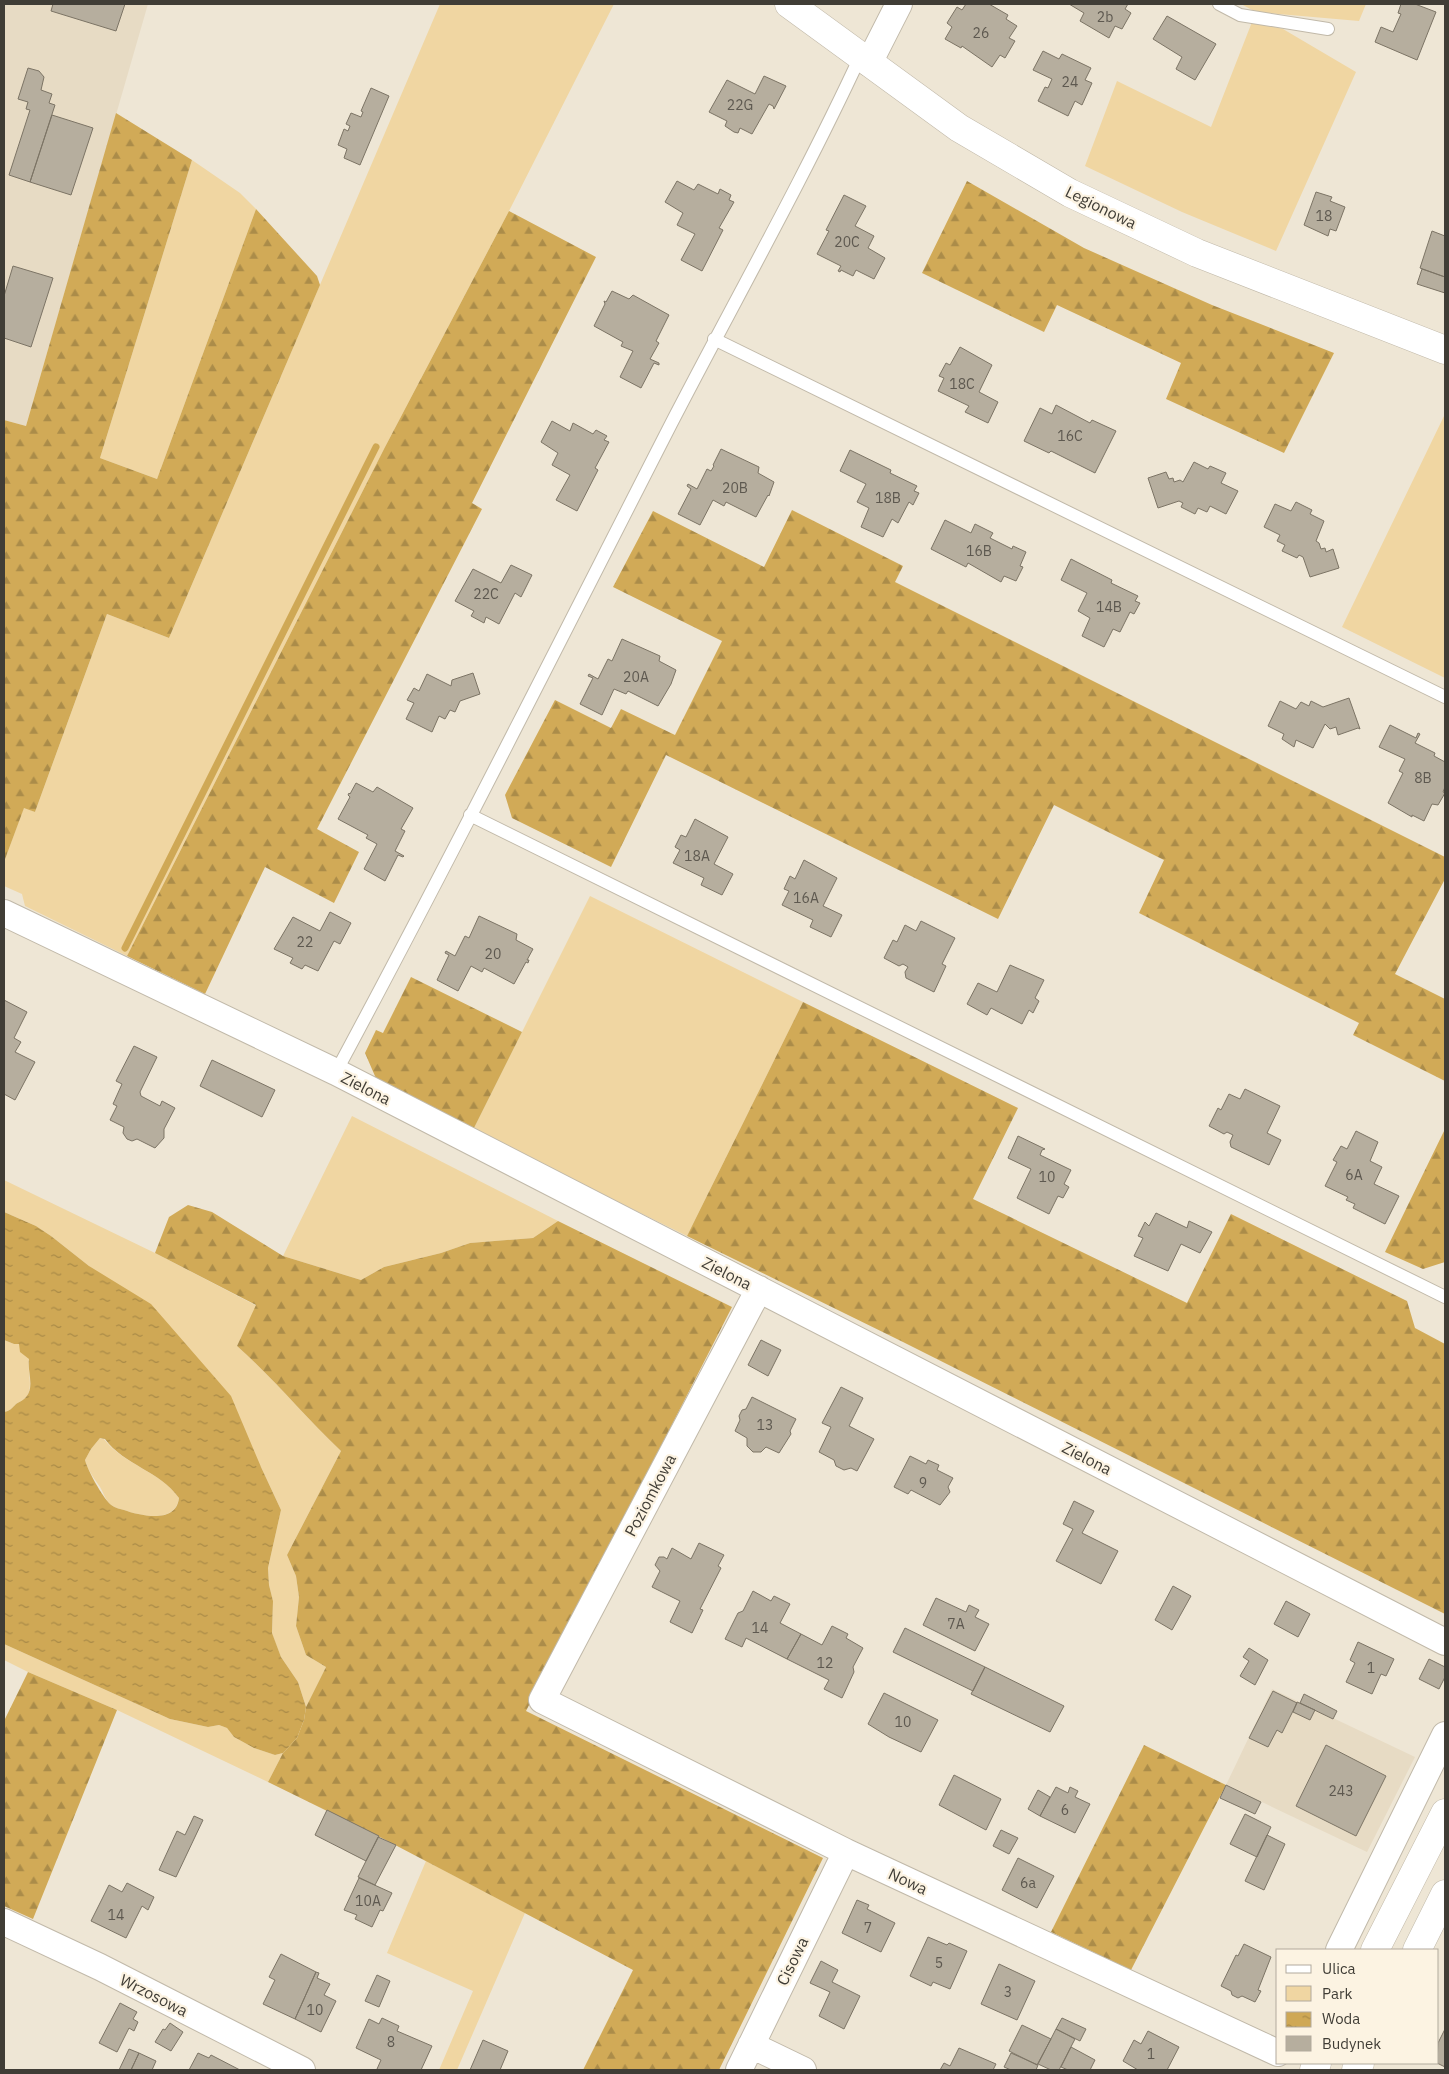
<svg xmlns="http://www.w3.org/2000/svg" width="1449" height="2074" font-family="'IBM Plex Sans',sans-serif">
<defs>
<pattern id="forest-firs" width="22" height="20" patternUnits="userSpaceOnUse" patternTransform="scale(1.25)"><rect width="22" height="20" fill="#d1aa57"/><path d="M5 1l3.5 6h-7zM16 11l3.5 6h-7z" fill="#ab8c49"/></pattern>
<pattern id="water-ripples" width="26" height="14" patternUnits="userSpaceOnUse" patternTransform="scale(1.25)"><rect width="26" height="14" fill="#cfa855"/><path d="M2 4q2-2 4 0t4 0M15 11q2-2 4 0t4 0" fill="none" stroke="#a98a47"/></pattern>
</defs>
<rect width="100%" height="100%" fill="#eee6d5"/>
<path fill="#e7dbc4" d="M4,4H148L26,426L4,420Z
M1272,1689L1415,1757L1367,1852L1226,1785Z"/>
<path fill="#f0d6a2" d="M440,4H614L509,211L385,447L127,956L25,906L22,894L4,886V862L24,807L35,812L107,614L169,638Z
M1241,4H1366L1359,21L1256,12Z
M1252,22L1283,29L1356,72L1276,251L1182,212L1085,166L1117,81L1211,127Z
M192,160L240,193L256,209L157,479L100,458Z
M1445,414V678L1342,627Z
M590,896L803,1002L687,1236L473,1130Z
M352,1116L558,1221L533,1238L470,1243L441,1253L384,1267L361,1280L283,1256Z
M4,1180L155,1253L257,1306L237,1346C274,1379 305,1417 341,1451L287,1555L296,1576L299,1597L296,1626L306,1655L326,1667L306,1707L298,1682L281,1657L272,1634L273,1601L269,1585L268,1568L281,1510L261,1467L89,1266L51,1236L36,1226L4,1212Z
M4,1340L14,1344L19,1343L29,1359C27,1371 34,1388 26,1397C24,1400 19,1402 16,1404C12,1408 10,1411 4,1412Z
M100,1438L104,1439C124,1465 160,1471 179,1498C175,1524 141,1516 124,1510C119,1509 113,1507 110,1504C105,1499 103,1492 100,1487C94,1478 88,1471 85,1460L91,1449Z
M4,1644L170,1719L208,1727L219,1725L227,1728L234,1737L254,1748L275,1755L283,1753L268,1782L117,1710L28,1672L4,1660Z
M426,1861L525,1913L457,2070H439L473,1991L387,1953Z"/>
<path fill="url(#forest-firs)" d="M116,113L192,160L100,458L157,479L256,209L317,276L320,285L169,638L107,614L35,812L24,808L4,862V420L26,426Z
M967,181L1084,248L1212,305L1334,353L1284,453L1166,399L1181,363L1057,305L1044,332L922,273Z
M509,211L596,257L472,503L482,509L317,829L359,852L334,903L265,867L205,994L127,956L385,447Z
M792,510L903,566L895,582L1445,857V879L1395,974L1445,999V1081L1353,1035L1359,1023L1139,913L1164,860L1054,805L998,919L666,755L611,867L512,818L505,795L555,700L611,728L621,709L675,735L722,641L613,587L653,511L764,567Z
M411,977L522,1032L473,1130L378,1083L365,1053L376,1030L383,1033Z
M803,1002L1018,1108L973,1199L1187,1303L1231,1214L1407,1301L1415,1328L1445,1344V1614L901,1341L687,1236Z
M1445,1129V1262L1423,1269L1385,1252Z
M188,1205L212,1212L283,1256L361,1280L384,1267L441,1253L470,1243L533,1238L558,1221L732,1307L526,1711L823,1858L719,2070H583L633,1970L378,1836L268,1782L283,1753L297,1738L304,1720L306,1707L326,1667L306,1655L296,1626L299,1597L296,1576L287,1555L341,1451C305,1417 274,1379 237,1346L256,1305L155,1253L169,1217Z
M28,1672L117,1710L33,1919L4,1906V1721Z
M1144,1745L1226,1785L1131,1970L1051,1932Z"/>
<path fill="url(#water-ripples)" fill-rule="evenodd" d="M4,1212L36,1226L51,1236L89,1266L151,1304L231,1396L261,1467L281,1510L268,1568L269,1585L273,1601L272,1633L281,1657L298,1682L306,1707L304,1720L297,1738L283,1753L275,1755L254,1748L234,1737L227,1728L219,1725L208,1727L170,1719L4,1644V1412C10,1411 12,1408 16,1404C19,1402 24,1400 26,1397C35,1387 27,1371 29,1359L20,1352L19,1344H14L4,1340ZM100,1438L105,1439C124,1465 160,1471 179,1498C176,1524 141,1516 124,1510C119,1509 113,1507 110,1504C102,1496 88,1471 85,1460L91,1449Z"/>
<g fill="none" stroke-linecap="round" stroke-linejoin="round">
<path stroke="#cfa855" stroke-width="7" d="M125,948L376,447"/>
</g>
<path fill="#b6ae9e" stroke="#7c7465" d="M53,4H125L116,31L51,11Z
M966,4H989L1008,15L1006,19L1017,26L1009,38L1015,41L1005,58L1000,55L992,67L962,46L961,48L945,39L952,27L947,23L957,7L962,10Z
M1069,4H1128L1125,9L1131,13L1122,29L1115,26L1109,38L1080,21L1084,13Z
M1401,4H1415L1436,12L1417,60L1375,42L1381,27L1393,32L1401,14L1398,13Z
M1167,16L1216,44L1195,80L1176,69L1182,57L1153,39Z
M1043,51L1059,59L1062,54L1091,68L1085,80L1092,83L1082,105L1075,101L1068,116L1038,101L1045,87L1048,88L1052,79L1033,70Z
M28,68L39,71L44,77L41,90L52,94L49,103L55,105L30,182L9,175L30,110L26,109L28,102L18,99Z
M764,76L786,86L774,109L773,106L769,104L752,134L740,128L738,133L734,132L725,126L727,121L709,112L727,80L755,94Z
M371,88L389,96L360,165L344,158L347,149L338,145L344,129L348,131L350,126L346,124L351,113L361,117L363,112L361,111Z
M52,115L93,128L71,195L30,182Z
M677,181L694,190L698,184L718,194L720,189L731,195L729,200L734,202L719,228L723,230L702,271L681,260L695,234L677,225L683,213L665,202Z
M1316,192L1332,197L1330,201L1345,207L1336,231L1330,229L1328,236L1304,225Z
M844,195L866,206L855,226L874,236L868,248L885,258L874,279L856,270L853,276L841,270L840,272L838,271L841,266L817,254L829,231L826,230Z
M1432,231L1445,236V277L1420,268Z
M13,266L53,278L31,347L4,338V296Z
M1422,269L1445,277V293L1417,284Z
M612,291L629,299L633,295L669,315L656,341L659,343L650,359L659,363V365L654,363L641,388L620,377L633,351L621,346L623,342L594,326L605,304L604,301L606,302Z
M960,347L992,365L979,392L998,402L988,423L965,412L969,406L938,391L944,378L939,376L946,363L950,365Z
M1056,405L1090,423L1092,420L1116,431L1095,473L1051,451L1049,453L1024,441L1040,408L1052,414Z
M552,421L570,431L573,423L593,434L596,430L607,436L604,440L609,442L595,468L598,470L577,511L556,500L570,475L552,465L558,453L541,442Z
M721,449L759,467L758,473L774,482L769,496L768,495L756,517L726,502L724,506L713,500L700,525L678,514L691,489L687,486L688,484L697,489L707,469L711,471L714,466L713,465Z
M850,450L891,470L890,473L917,486L914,491L919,493L913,505L909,502L898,523L892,519L883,537L861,527L869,508L857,502L866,484L840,471Z
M1194,462L1208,469L1210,466L1226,473L1221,483L1238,491L1226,514L1210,506L1207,512L1198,508L1195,514L1181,507L1183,503L1179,501L1158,508L1148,478L1166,472L1169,479L1173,478L1174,482L1180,480L1183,482Z
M1296,502L1312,510L1310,514L1324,521L1316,541L1319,543L1321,549L1325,548L1326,552L1333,549L1339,568L1310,577L1303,557L1299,555L1297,558L1282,551L1285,545L1277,541L1280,535L1264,527L1275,504L1291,511Z
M945,520L971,533L975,524L993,533L990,538L1012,549L1013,546L1026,552L1020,566L1023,567L1016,581L1004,576L1001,582L968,563L966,567L931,549Z
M1071,559L1112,580L1111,583L1138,596L1135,601L1140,603L1134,614L1130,612L1120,632L1113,629L1104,647L1082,636L1090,618L1078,611L1087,593L1061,580Z
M511,565L532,575L521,597L515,593L499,624L486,617L484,623L471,616L474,611L455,601L473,569L501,583Z
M622,639L660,656L659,661L676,670L671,684L658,706L628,691L626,694L614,689L602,715L580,704L593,678L588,676L589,674L598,679L608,659L612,661Z
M473,673L480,694L460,701L455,712L450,710L445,719L439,716L432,732L406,719L414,703L407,700L414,688L419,691L427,674L451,686L452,680Z
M1349,698L1360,729L1358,728L1338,735L1336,727L1330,729L1325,724L1313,748L1296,740L1294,747L1282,739L1284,734L1268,726L1280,701L1296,709L1301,702L1309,706L1311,701L1323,707Z
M1390,725L1416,738L1418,733L1420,734L1415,743L1435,753L1434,756L1445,762V787L1443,792L1445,793L1438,805L1432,804L1424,821L1412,815V817L1388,803L1403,773L1399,771L1405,759L1379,747Z
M356,783L373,792L377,787L413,808L401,829L405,831L395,851L404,856L403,857L398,855L385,881L364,869L377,844L366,838L368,835L338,819L350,797L348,795L349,793L350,794Z
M695,819L728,837L714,864L733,874L722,895L701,885L704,878L673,863L680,850L675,847L681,835L686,837Z
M804,860L837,878L823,906L842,915L831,937L810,927L813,920L782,905L789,891L784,889L790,876L795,879Z
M330,912L351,923L340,944L334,941L318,971L305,965L302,969L290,963L293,958L274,949L293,917L320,931Z
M479,916L517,934L516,940L533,949L527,960H529L528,963L526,962L514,984L484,968L482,972L471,966L458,991L437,980L449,955L445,953L446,951L455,956L465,936L469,938Z
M921,921L955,938L942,964L946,966L934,992L906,978L905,972L908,967L903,964L899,966L884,958L893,940L897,942L905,925L916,931Z
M1010,965L1044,980L1035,998L1039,1001L1033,1013L1029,1010L1022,1024L991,1008L987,1015L967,1004L978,983L997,992Z
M4,1000L27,1012L14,1038L21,1042L15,1052L35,1062L15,1100L4,1094Z
M134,1046L157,1057L140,1092L141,1096L160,1106L162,1101L175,1108L164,1129V1138L155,1148L137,1139L132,1141L127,1139L123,1133L124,1127L110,1120L117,1106L113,1104L122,1084L116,1081Z
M212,1060L275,1090L262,1117L200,1086Z
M1245,1089L1280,1106L1267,1133L1281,1140L1269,1165L1231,1147L1230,1142L1233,1135L1227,1132L1224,1134L1209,1126L1218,1108L1221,1110L1229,1094L1240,1099Z
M1356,1131L1378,1142L1370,1161L1382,1167L1374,1184L1399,1196L1385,1224L1353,1208L1355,1204L1346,1200L1348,1197L1325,1186L1337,1162L1333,1160L1341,1146L1347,1149Z
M1018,1136L1045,1149L1042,1150L1040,1155L1071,1170L1064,1184L1069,1187L1063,1198L1058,1196L1049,1214L1017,1198L1031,1169L1008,1158Z
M1156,1213L1187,1228L1189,1221L1212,1232L1200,1253L1181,1244L1168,1271L1134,1256L1143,1238L1138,1236L1145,1222L1149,1226Z
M761,1340L781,1350L768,1376L748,1365Z
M841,1387L863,1398L849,1426L874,1439L857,1471L851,1468L844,1470L836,1466L834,1460L819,1452L831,1427L822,1423Z
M752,1397L796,1419L790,1431L791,1434L779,1453L766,1447L761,1452H753L747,1446V1438L735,1431L740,1420L739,1416L742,1410L746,1409Z
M910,1456L926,1464L928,1460L939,1465L937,1470L953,1478L948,1487L950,1492L940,1505L911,1490L908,1494L894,1487Z
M1074,1501L1094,1511L1082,1533L1118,1551L1101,1584L1056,1561L1073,1529L1063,1524Z
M699,1543L724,1555L718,1566L721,1568L700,1609L703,1610L692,1633L670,1622L680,1601L652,1587L660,1571L655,1565L659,1557H664L667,1559L672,1548L691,1559Z
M1173,1586L1191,1596L1172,1630L1155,1620Z
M753,1591L771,1601L774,1596L790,1604L780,1623L801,1634L787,1659L746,1638L742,1647L725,1639L738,1613L743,1611Z
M936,1598L966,1612L969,1605L979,1610L975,1617L989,1624L975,1651L923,1625Z
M1286,1601L1310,1614L1298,1637L1274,1624Z
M832,1626L848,1634L846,1638L863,1648L853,1667L854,1672L842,1698L824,1689L829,1680L787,1659L801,1634L822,1645Z
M905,1628L985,1667L973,1691L893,1652Z
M1358,1642L1394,1659L1386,1676L1381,1674L1372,1694L1346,1682L1355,1663L1350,1660Z
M1249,1648L1268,1660L1255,1685L1240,1676L1249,1661L1243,1657Z
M1429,1659L1445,1667V1677L1439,1689L1419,1679Z
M985,1667L1064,1706L1050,1732L971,1694Z
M1273,1691L1297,1703L1282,1733L1277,1730L1268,1747L1249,1738Z
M884,1693L938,1720L921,1752L889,1737L868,1724Z
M1304,1694L1337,1711L1333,1719L1300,1703Z
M1297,1702L1315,1710L1310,1720L1293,1712Z
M1326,1745L1386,1776L1356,1836L1296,1806Z
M954,1775L1001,1799L986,1830L939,1805Z
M1226,1785L1261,1802L1255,1814L1220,1798Z
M1056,1787L1068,1793L1070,1787L1078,1791L1075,1797L1090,1804L1075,1833L1040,1816Z
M1038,1790L1050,1797L1040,1816L1028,1809Z
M327,1810L379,1836L366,1861L315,1835Z
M1245,1814L1271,1827L1257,1857L1230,1844Z
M194,1816L203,1820L176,1877L159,1870L177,1831L185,1835Z
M1001,1830L1018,1838L1009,1854L993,1846Z
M1267,1835L1285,1844L1264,1890L1245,1881Z
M378,1837L396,1845L375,1885L358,1877Z
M1018,1858L1054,1876L1037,1908L1002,1890Z
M359,1878L392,1893L383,1911L380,1910L372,1927L355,1919L357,1915L344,1910Z
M127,1883L154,1897L148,1910L142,1906L126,1938L91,1921L109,1885L122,1892Z
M857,1900L869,1905L867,1909L895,1923L881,1952L842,1933Z
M928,1937L947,1945L949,1943L967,1951L950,1989L933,1982L931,1986L910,1976Z
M1244,1944L1271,1957L1258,1990L1261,1991L1255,2002L1242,1996L1238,1998L1232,1995L1231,1991L1221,1986L1236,1955L1238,1956Z
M281,1954L316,1972L295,2019L263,2004L275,1980L269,1977Z
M821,1961L838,1970L832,1982L860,1996L844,2029L819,2016L830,1992L810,1983Z
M999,1964L1035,1981L1017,2020L981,2004Z
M316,1972L319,1973L317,1978L330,1984L324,1995L336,2001L321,2032L295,2019Z
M377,1975L390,1981L379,2007L365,2001Z
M120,2003L137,2012L133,2019L138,2022L134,2031L129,2028L117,2052L99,2043Z
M382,2018L399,2026L397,2031L432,2046L421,2070H380L377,2069L381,2060L356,2048L369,2019L379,2024Z
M1062,2018L1086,2029L1080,2041L1056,2029Z
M170,2023L183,2032L171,2051L155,2042L163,2029L165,2030Z
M1022,2025L1051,2039L1037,2065L1009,2051Z
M1056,2029L1075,2039L1059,2070H1051L1038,2064Z
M1445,2029V2067L1437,2063L1438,2043Z
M1148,2031L1179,2047L1167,2070H1138L1123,2061L1134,2040L1141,2044Z
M483,2040L508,2051L500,2070H470Z
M1071,2047L1095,2060L1090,2070H1068L1061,2067Z
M959,2048L996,2064L993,2070H940L944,2063L950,2066Z
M129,2049L139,2053L132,2068L131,2070H119Z
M139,2053L156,2061L152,2070H131Z
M198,2053L209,2058L211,2055L240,2070H189Z
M1011,2053L1038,2065L1036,2070H1011L1004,2067Z"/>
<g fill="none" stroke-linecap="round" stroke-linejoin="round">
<g stroke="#c1b9a9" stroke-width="14">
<path id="service" d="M1219,4L1240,15L1328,29
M714,339L1445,697
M470,815L1445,1297
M336,1072C451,858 560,641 671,424C734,302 802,182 860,57"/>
</g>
<g stroke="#c1b9a9" stroke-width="28">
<path id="minor" d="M869,63L899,4
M4,913L336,1072L1445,1642
M759,1289L542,1700L846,1852L1278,2053
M4,1922L100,1967L302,2070
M1339,1950L1445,1735
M751,2045L803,2070
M739,2070L846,1852"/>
</g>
<g stroke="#c1b9a9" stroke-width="29">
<path id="secondary" d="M789,4L959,128L1070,193L1197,253L1445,350
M1375,1950L1445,1813
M1417,1950L1445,1894
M1314,2070L1317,2063
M1356,2070L1360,2063"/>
</g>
<use href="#service" stroke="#fff" stroke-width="12"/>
<use href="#minor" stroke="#fff" stroke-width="26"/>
<use href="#secondary" stroke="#fff" stroke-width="28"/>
</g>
<g text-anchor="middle" stroke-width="4.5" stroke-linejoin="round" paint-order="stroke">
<g font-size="14" fill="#5e5950">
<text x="1105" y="22">2b</text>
<text x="981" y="38">26</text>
<text x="1070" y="87">24</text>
<text x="740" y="110">22G</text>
<text x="1324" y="221">18</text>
<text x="847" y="247">20C</text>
<text x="962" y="389">18C</text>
<text x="1070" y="441">16C</text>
<text x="735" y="493">20B</text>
<text x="888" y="503">18B</text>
<text x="979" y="556">16B</text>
<text x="486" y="599">22C</text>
<text x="1109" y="612">14B</text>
<text x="636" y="682">20A</text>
<text x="1423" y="783">8B</text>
<text x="697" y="861">18A</text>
<text x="806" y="903">16A</text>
<text x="305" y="947">22</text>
<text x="493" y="959">20</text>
<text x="1354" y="1180">6A</text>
<text x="1047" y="1182">10</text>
<text x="765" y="1430">13</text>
<text x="923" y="1488">9</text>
<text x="956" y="1629">7A</text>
<text x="760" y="1633">14</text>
<text x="825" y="1668">12</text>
<text x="1371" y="1673">1</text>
<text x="903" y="1727">10</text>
<text x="1341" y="1796">243</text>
<text x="1065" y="1815">6</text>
<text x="1028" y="1888">6a</text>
<text x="368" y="1906">10A</text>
<text x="116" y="1920">14</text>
<text x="868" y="1933">7</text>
<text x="939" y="1968">5</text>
<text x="1008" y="1997">3</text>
<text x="315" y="2015">10</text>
<text x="391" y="2047">8</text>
<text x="1151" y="2059">1</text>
</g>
<g font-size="16" fill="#403d36" stroke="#fcf3e2">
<text transform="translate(1101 207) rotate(26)" y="6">Legionowa</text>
<text transform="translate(366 1088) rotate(27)" y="6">Zielona</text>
<text transform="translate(727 1273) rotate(27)" y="6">Zielona</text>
<text transform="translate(1087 1458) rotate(27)" y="6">Zielona</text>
<text transform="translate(650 1495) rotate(-62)" y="6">Poziomkowa</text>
<text transform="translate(908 1881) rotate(25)" y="6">Nowa</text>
<text transform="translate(792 1961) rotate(-64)" y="6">Cisowa</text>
<text transform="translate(154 1995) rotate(27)" y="6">Wrzosowa</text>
</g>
</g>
<rect width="1449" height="2074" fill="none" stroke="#403d36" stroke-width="10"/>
<rect x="1276" y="1949" width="162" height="115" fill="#fcf3e2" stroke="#b1aa9d"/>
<rect x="1286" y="1965" width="25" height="8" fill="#ffffff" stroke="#b1aa9d"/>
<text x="1322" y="1974" font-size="15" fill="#403d36">Ulica</text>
<rect x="1286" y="1986" width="25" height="15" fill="#f0d6a2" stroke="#b1aa9d"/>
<text x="1322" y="1999" font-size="15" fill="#403d36">Park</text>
<rect x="1286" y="2012" width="25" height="15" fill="url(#water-ripples)" stroke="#b1aa9d"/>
<text x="1322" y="2024" font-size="15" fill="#403d36">Woda</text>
<rect x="1286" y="2036" width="25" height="15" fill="#b6ae9e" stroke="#b1aa9d"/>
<text x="1322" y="2049" font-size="15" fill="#403d36">Budynek</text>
</svg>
